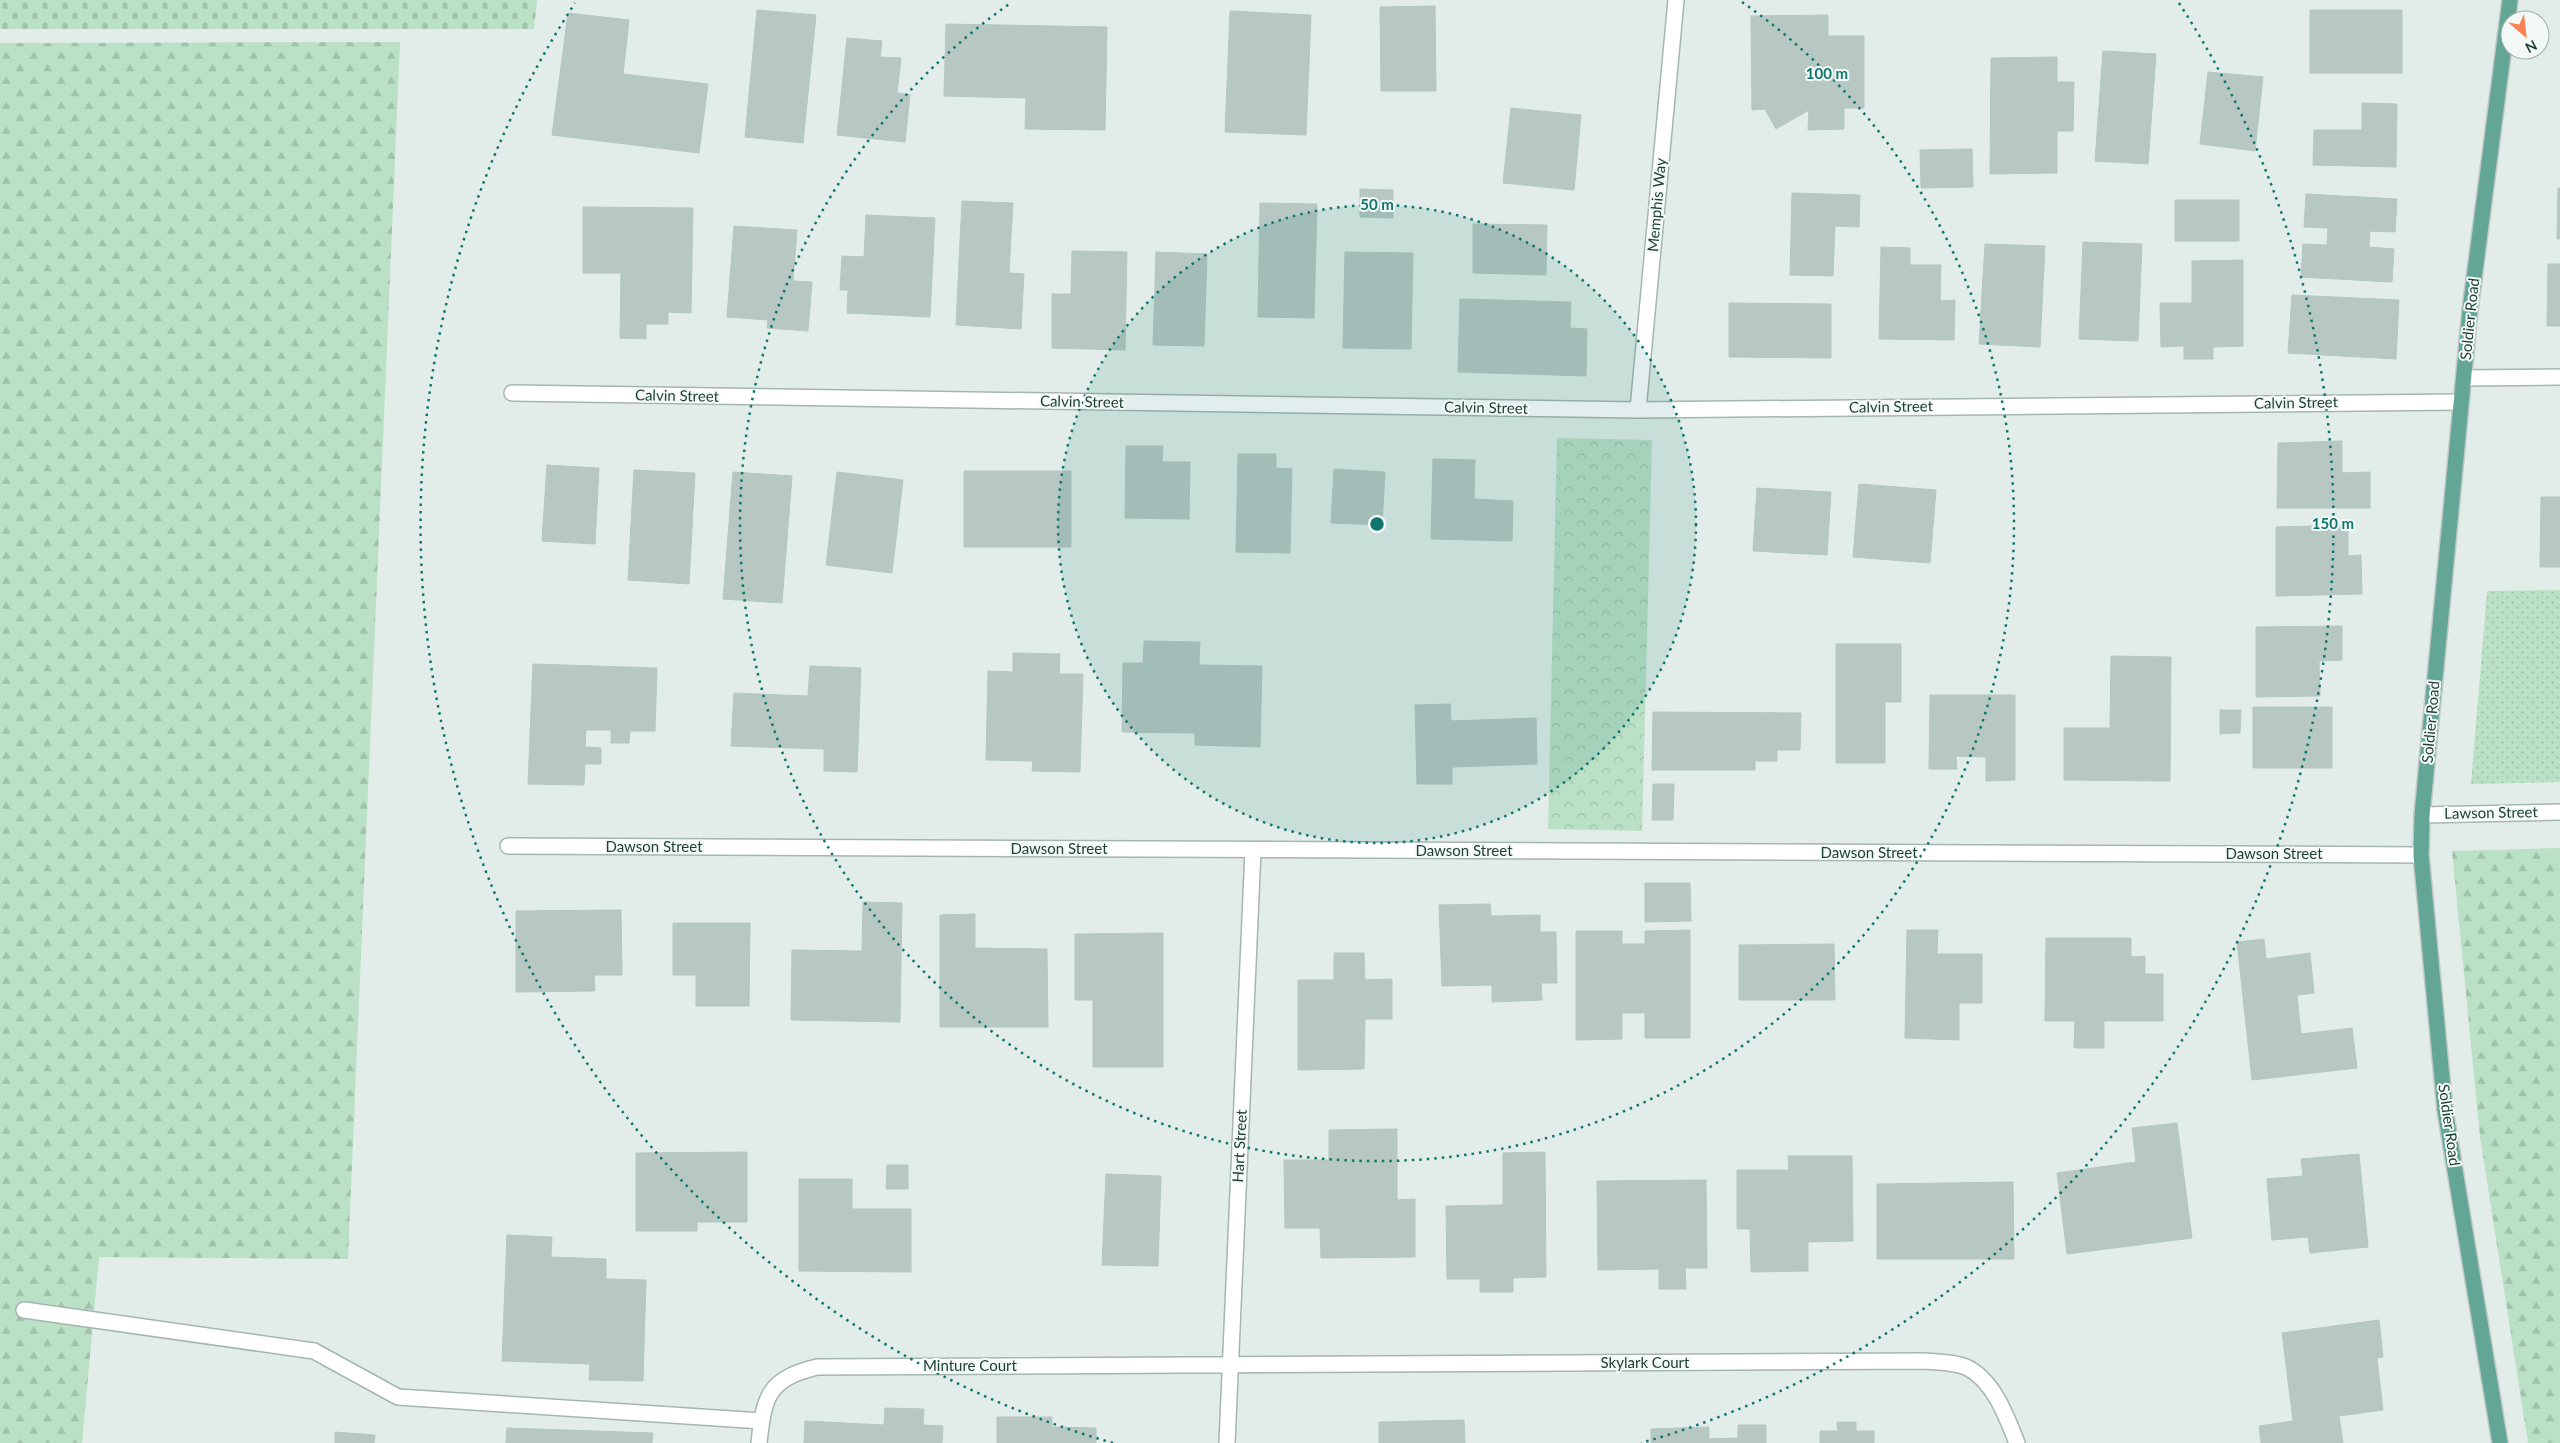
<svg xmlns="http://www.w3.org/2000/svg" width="2560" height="1443" font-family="Lato,sans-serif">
<defs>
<pattern id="grass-dots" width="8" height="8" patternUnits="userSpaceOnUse" patternTransform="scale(1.25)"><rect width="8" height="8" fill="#bae0c5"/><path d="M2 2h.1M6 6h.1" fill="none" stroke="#a0c1aa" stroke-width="1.8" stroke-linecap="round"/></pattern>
<pattern id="forest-firs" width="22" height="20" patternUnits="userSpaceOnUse" patternTransform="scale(1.25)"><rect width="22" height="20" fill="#bae0c5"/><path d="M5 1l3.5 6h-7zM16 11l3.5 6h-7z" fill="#a0c1aa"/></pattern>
<pattern id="cemetery-stones" width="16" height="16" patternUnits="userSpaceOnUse" patternTransform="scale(1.25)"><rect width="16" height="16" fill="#bae0c5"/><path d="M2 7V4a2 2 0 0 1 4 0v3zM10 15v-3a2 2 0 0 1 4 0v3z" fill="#a0c1aa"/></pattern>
<pattern id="park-crowns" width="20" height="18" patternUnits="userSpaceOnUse" patternTransform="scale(1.25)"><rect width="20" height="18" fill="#bae0c5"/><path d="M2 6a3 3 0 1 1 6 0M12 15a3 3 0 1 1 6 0" fill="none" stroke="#a0c1aa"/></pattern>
</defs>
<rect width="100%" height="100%" fill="#e2ede9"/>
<path fill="url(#grass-dots)" d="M2560,590V782L2471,784L2487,591Z"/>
<path fill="url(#forest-firs)" d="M400,42L348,1259L99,1257L82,1443H0V43Z
M2560,848V1443H2528L2480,1137L2452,851Z"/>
<path fill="url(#cemetery-stones)" d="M0,0H537L534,29H0Z"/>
<path fill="url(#park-crowns)" d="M1557,438L1652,440L1642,831L1548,829Z"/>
<path fill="#b7c8c2" stroke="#b4c7c0" d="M1435,6L1436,91H1381L1380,7Z
M757,10L816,15L803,143L745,137Z
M2310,10H2402V73H2310Z
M1230,11L1311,15L1306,135L1225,132Z
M568,13L629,20L623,74L708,84L699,153L552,135Z
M1828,15V36H1864V108H1844V129L1808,130L1809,110L1776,129L1765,109L1752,110L1751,16Z
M946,24L1107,27L1105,130L1025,129L1026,98L944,96Z
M847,38L882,41L880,57L901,58L897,93L910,95L905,142L837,135Z
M2103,51L2156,54L2148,164L2095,161Z
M2057,57V82H2074L2073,131H2057V173L1990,174L1991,58Z
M2208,72L2263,77L2255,151L2200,144Z
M2362,103L2397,104L2396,167L2313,165L2314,130H2362Z
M1511,108L1581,115L1574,190L1503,183Z
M1972,149L1973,187L1921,188L1920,150Z
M2558,188H2560V239H2557Z
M1360,189L1393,190V218L1360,217Z
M1792,193L1860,195L1859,227L1835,226L1833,276L1790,275Z
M2306,194L2397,199L2395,232L2370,231L2369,247L2394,249L2392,282L2301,277L2303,244L2327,245L2328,228L2304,227Z
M2175,200H2239V241H2175Z
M962,201L1013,203L1009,273L1024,274L1021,329L956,325Z
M1260,203L1317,204L1314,318L1258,317Z
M583,207L693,208L691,313L668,312V324H646V339L620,338L621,273H583Z
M866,215L935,218L930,317L847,313L848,290H840L842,256L864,257Z
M1473,224L1547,225L1546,275L1473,273Z
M734,226L797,230L793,281L812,282L808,331L767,328L768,320L727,317Z
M2083,242L2142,244L2138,341L2079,339Z
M1985,244L2045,246L2040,347L1979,344Z
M1881,247L1910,248V265H1941L1940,301L1955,300L1954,340L1879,339Z
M1072,251L1127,252L1125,350L1052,348V294H1071Z
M1156,252L1207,254L1204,346L1153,345Z
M1345,252L1413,253L1411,349L1343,348Z
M2243,260V346L2213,347V359H2184V346L2161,347L2160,303H2192V261Z
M2548,264H2560V326H2547Z
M2292,295L2399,300L2396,359L2288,353Z
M1460,299L1571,302L1570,328L1587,329L1586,376L1458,372Z
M1729,303L1831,304V358L1729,357Z
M2342,441V473L2370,472V508H2277L2278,443Z
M1126,446H1163L1162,462H1190L1189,519L1125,518Z
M1238,454H1276V468L1292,469L1290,553L1236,552Z
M1433,459L1475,460L1474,499L1513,501L1512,541L1431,539Z
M547,465L599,468L595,544L542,541Z
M1334,469L1385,472L1382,525L1331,523Z
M634,470L695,473L689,584L628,580Z
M964,471H1071V547H964Z
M733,472L792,476L782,603L723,599Z
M837,472L903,480L892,573L826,565Z
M1859,484L1936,490L1930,563L1853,557Z
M1757,488L1831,492L1827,555L1753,551Z
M2541,497H2560V567H2540Z
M2348,525V556L2361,555L2362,594L2276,596V527Z
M2342,626V660L2319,661L2320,696L2256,697V627Z
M1144,641L1200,642L1199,665L1262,666L1260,747L1195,745V733L1122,732L1123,663H1143Z
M1836,644H1901V702H1885V763H1836Z
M1013,653L1060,654L1059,674H1083L1080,772L1032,771L1033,761L986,760L988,671L1013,672Z
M2111,656L2171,657L2170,781L2064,780V728H2110Z
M533,664L657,668L655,731H630L629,743H611V730H586L585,747L601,748V764H585L584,785L528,784Z
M810,666L861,668L857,772L824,771V749L731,746L734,693L808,696Z
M1930,695H2015V780L1986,781V757L1956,756L1957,769H1929Z
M1450,704L1451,721L1536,718L1537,764L1452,767V784H1417L1415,705Z
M2253,707H2332V768H2253Z
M2220,710H2241L2240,733L2220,734Z
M1653,712L1801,713L1800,750H1777V761H1755V770H1652Z
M1653,784H1674L1673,820H1652Z
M1645,883H1690L1691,921L1645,922Z
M863,902L902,903L900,1022L791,1020L792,950L862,951Z
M1490,904L1491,916L1540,915V932H1556L1557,983H1541L1542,1000L1492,1002V985L1442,986L1439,905Z
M621,910L622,975H594L595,991L516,992V911Z
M975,914V948L1047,949L1048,1027H940V915Z
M673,923H750L749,1006H696V975H673Z
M1690,930V1038H1645V1013H1622V1039L1576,1040V931H1622V944H1645V931Z
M1907,930H1938L1937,954H1982V1003H1959V1040L1905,1038Z
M1163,933V1067H1093V1000H1075V934Z
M2046,938H2131V957L2145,956V974H2163V1021H2104V1048H2074L2075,1021H2045Z
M2264,939L2266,959L2310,953L2314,993L2297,995L2301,1034L2352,1028L2357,1068L2252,1080L2237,942Z
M1834,944L1835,1000H1739V945Z
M1334,953H1364L1365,980L1392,979V1019H1365L1364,1069L1298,1070V980H1334Z
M2177,1123L2192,1238L2067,1254L2057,1173L2136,1162L2132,1128Z
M1397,1129V1200L1415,1199V1257L1321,1258L1320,1228H1285L1284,1160H1329V1130Z
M747,1152V1222H697V1231H636V1153Z
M1545,1152L1546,1277L1513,1278V1292H1480V1279H1447L1446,1206L1503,1205V1153Z
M2359,1154L2368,1247L2310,1253L2308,1237L2272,1240L2267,1179L2303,1176L2301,1159Z
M1788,1156H1852L1853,1241L1808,1242V1271L1751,1272L1750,1229H1737V1170H1789Z
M887,1165H908V1189H886Z
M1106,1174L1161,1176L1158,1266L1102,1265Z
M799,1179H852V1209H911V1272L799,1271Z
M1706,1180L1707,1268H1685L1686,1289H1659V1269L1598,1270L1597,1181Z
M2013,1182L2014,1259H1877V1184Z
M507,1235L552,1237L551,1257L606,1259V1279L646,1280L643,1381L589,1380L590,1364L502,1361Z
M2379,1320L2383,1357L2377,1358L2383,1410L2339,1416L2343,1443H2261L2259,1426L2293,1421L2282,1333Z
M885,1408L924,1409L923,1425L943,1426L942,1443H804L805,1421L884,1425Z
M997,1417H1052V1427L1096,1428V1443H997Z
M1464,1420L1465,1443H1379V1422Z
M1837,1422H1856V1431H1874V1443H1820V1431H1838Z
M1738,1425H1766V1443H1651V1429L1709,1427V1439L1738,1438Z
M507,1428L653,1433L652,1443H506Z
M335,1432L375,1435L374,1443H335Z"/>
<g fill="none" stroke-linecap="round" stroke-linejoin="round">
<g stroke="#a4b6b0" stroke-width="18">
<path id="minor" d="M2464,378L2560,377
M512,393L1638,410L2461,402
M1638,410L1676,0
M2422,815L2560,812
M508,846L2421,855
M24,1310L314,1351L398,1397L762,1421
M759,1443C764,1396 768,1379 817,1367L1924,1361C1938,1362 1954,1362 1966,1367C1994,1380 2007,1418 2017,1443
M1227,1443L1253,850"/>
</g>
<g stroke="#c1cac7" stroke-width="18">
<path id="major" d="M2500,1443L2445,1110L2421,855L2422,815L2470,310L2510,0"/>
</g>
<use href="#minor" stroke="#fff" stroke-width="15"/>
<use href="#major" stroke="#64a696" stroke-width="15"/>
</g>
<circle cx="1377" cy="524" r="319" fill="#0f766e" fill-opacity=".12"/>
<g fill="none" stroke="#0f766e" stroke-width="2.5" stroke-dasharray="2.5 5">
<circle cx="1377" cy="524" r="319"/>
<path d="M1742 2A637 637 0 1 1 1012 2"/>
<path d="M1113 1443A956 956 0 0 1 575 3M2179 3A956 956 0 0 1 1641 1443"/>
</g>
<g text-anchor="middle" stroke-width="4" stroke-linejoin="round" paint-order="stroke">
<g font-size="15" fill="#214038" stroke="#f3f9f6">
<text transform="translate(1657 205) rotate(-85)" y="5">Memphis Way</text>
<text transform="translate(2470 319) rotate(-84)" y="5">Soldier Road</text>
<text transform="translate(677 396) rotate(1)" y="5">Calvin Street</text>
<text transform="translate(1082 402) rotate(1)" y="5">Calvin Street</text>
<text transform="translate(2296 403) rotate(-1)" y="5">Calvin Street</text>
<text transform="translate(1891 407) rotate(-1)" y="5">Calvin Street</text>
<text transform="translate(1486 408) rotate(1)" y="5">Calvin Street</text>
<text transform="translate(2431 722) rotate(-85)" y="5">Soldier Road</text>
<text transform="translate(2491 813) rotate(-1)" y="5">Lawson Street</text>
<text x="654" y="852">Dawson Street</text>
<text x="1059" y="854">Dawson Street</text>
<text x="1464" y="856">Dawson Street</text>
<text x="1869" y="858">Dawson Street</text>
<text x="2274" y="859">Dawson Street</text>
<text transform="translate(2449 1125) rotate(82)" y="5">Soldier Road</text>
<text transform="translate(1240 1146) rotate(-87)" y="5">Hart Street</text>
<text x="1645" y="1368">Skylark Court</text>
<text x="970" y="1371">Minture Court</text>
</g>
</g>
<circle cx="1377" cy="524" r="8" fill="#0f766e" stroke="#f3f9f6" stroke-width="2.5"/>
<g font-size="15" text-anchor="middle" font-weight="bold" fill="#0f766e" stroke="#f3f9f6" stroke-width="4" stroke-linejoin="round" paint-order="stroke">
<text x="1827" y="79">100 m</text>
<text x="1377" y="210">50 m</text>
<text x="2333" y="529">150 m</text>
</g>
<g transform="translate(2525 35) rotate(152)"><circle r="24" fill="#f3f9f6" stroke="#9fafaa"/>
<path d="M0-4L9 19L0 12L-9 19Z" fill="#fa8153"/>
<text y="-8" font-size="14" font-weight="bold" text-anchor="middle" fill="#214038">N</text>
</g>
</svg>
